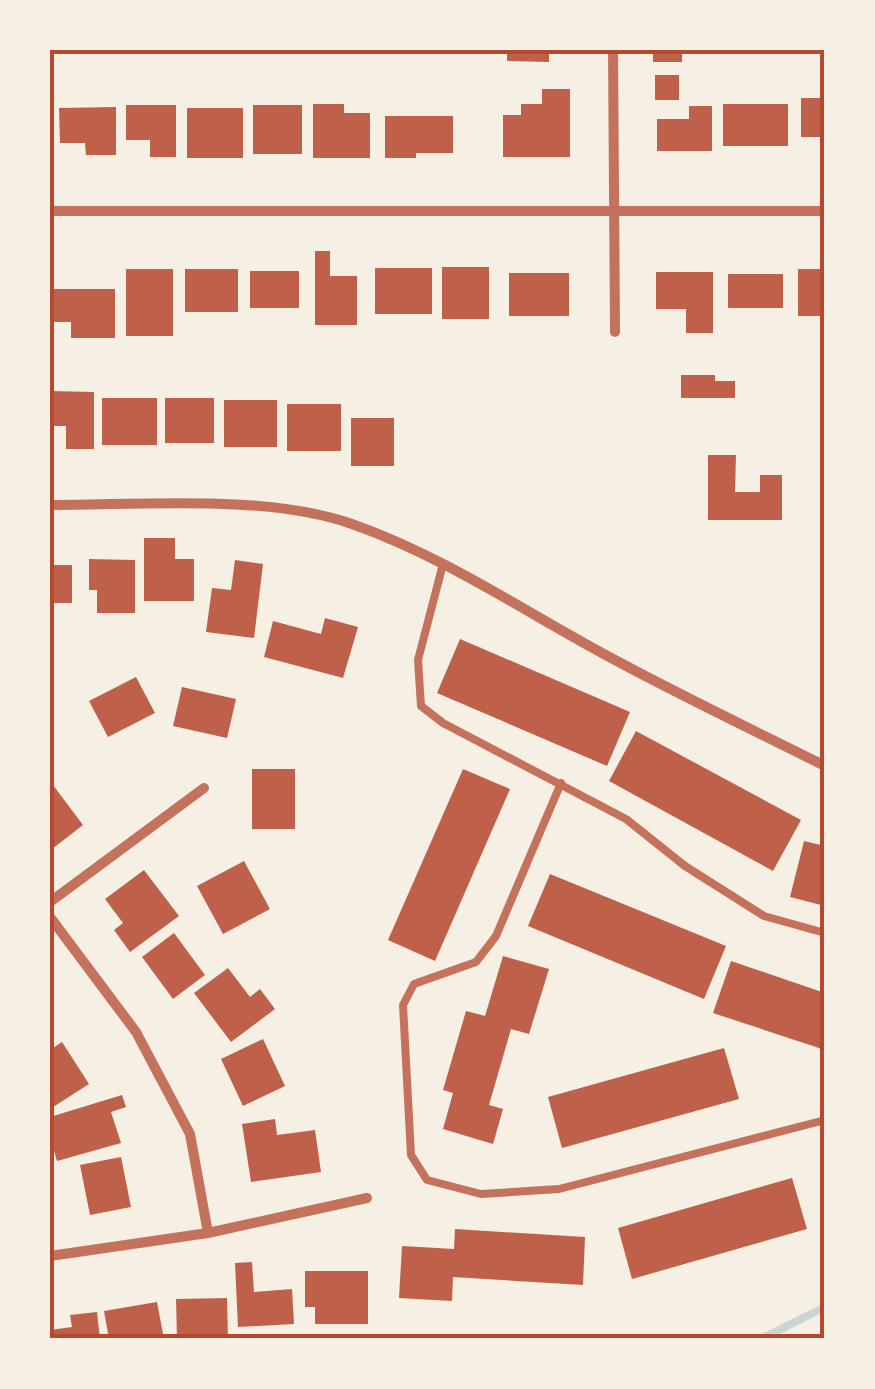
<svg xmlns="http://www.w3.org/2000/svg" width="875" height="1389" font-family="'Sofia Sans Condensed',sans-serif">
<rect width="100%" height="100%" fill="#f6efe4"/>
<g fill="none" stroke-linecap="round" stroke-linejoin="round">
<path stroke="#c9d6d2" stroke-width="8" d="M520,1339H528
M761,1339L825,1307"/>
</g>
<path fill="#bf614a" d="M507,50H549V62L507,61Z
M653,50H682V62H653Z
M655,75H679V100H655Z
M542,89H570V157H503V115H521V104H542Z
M801,98H825V137H801Z
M313,104H344V113H370V158H313Z
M723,104H788V146H723Z
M126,105H176V157H150V140H126Z
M253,105H302V154H253Z
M689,106H712V151H657V119H689Z
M116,107V155H86L85,143H60L59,108Z
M187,108H243V158H187Z
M385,116H453V153H416V158H385Z
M315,251H330V276H357V325H315Z
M442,267H489V319H442Z
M375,268H432V314H375Z
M126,269H173V336H126Z
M185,269H238V312H185Z
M798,269H825V316H798Z
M250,271H299V308H250Z
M656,272H713V333H686V309H656Z
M509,273H569V316H509Z
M728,274H783V308H728Z
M52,289H115V338H71V322H52Z
M681,375H715V381H735V398H681Z
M50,391L94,392V449H66V426H50Z
M102,398H157V445H102Z
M165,398H214V443H165Z
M224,400H277V447H224Z
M287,404H341V451H287Z
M351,418H394V466H351Z
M708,455H736L735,492H760V475H782V520H708Z
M144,538H175V559H194V601H144Z
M89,559L135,560V613H97V590H89Z
M235,560L263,564L254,638L206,632L212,588L231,590Z
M50,565H72V603H50Z
M325,618L358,627L343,678L264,657L273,621L321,634Z
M460,639L630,712L607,766L437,693Z
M136,677L155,713L108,737L89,701Z
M182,687L236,699L227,738L173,726Z
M636,731L801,820L773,871L609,781Z
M252,769H295V829H252Z
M463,769L510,789L435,961L388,940Z
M50,781L83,825L52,849L50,847Z
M804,841L825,846V906L790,897Z
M244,861L270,909L223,934L197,886Z
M144,870L179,916L130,952L114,930L123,923L105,899Z
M550,874L726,946L704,999L528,926Z
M174,933L205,975L173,999L142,957Z
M503,956L549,969L529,1034L511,1029L489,1105L503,1109L493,1144L443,1129L453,1093L443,1090L466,1011L485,1016Z
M731,961L825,993V1050L713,1013Z
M228,968L250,997L260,989L275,1009L231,1042L194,993Z
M263,1039L285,1086L243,1106L221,1059Z
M62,1042L89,1084L50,1109V1050Z
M724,1048L739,1099L562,1148L548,1097Z
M122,1095L126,1107L111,1112L121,1143L57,1161L50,1137V1117Z
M275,1119L277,1135L315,1130L321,1172L251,1182L242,1124Z
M121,1157L131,1207L90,1215L80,1165Z
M792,1178L807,1229L632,1279L618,1228Z
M455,1229L585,1237L583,1285L453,1277L452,1301L399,1298L402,1246L454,1249Z
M252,1262L254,1292L292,1289L294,1324L238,1327L235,1263Z
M305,1271H368V1324H315V1307H305Z
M227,1298L228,1339H177L176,1299Z
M157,1302L164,1339H109L104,1311Z
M97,1312L100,1339H50V1330L72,1327L70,1315Z"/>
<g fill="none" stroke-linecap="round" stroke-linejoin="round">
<path stroke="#c5725c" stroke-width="8" d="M443,564L418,660L421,706L443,723L626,819L685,866L764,916L825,933
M561,783L496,936L476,962L414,984L403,1005L411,1155L427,1180L481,1194L559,1189L825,1120"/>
<path stroke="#c5725c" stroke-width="10" d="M613,50L615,332
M50,211H825
M50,505C142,505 266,494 352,524C446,557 528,614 615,660C684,697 755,731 825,766
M50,902L204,788
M50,917L136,1032L190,1134L208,1233
M50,1256L208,1233L367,1198"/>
</g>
<rect width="875" height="1389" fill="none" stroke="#f6efe4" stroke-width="105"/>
<rect x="52" y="52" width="770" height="1284" fill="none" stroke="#b5482f" stroke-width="4"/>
</svg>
